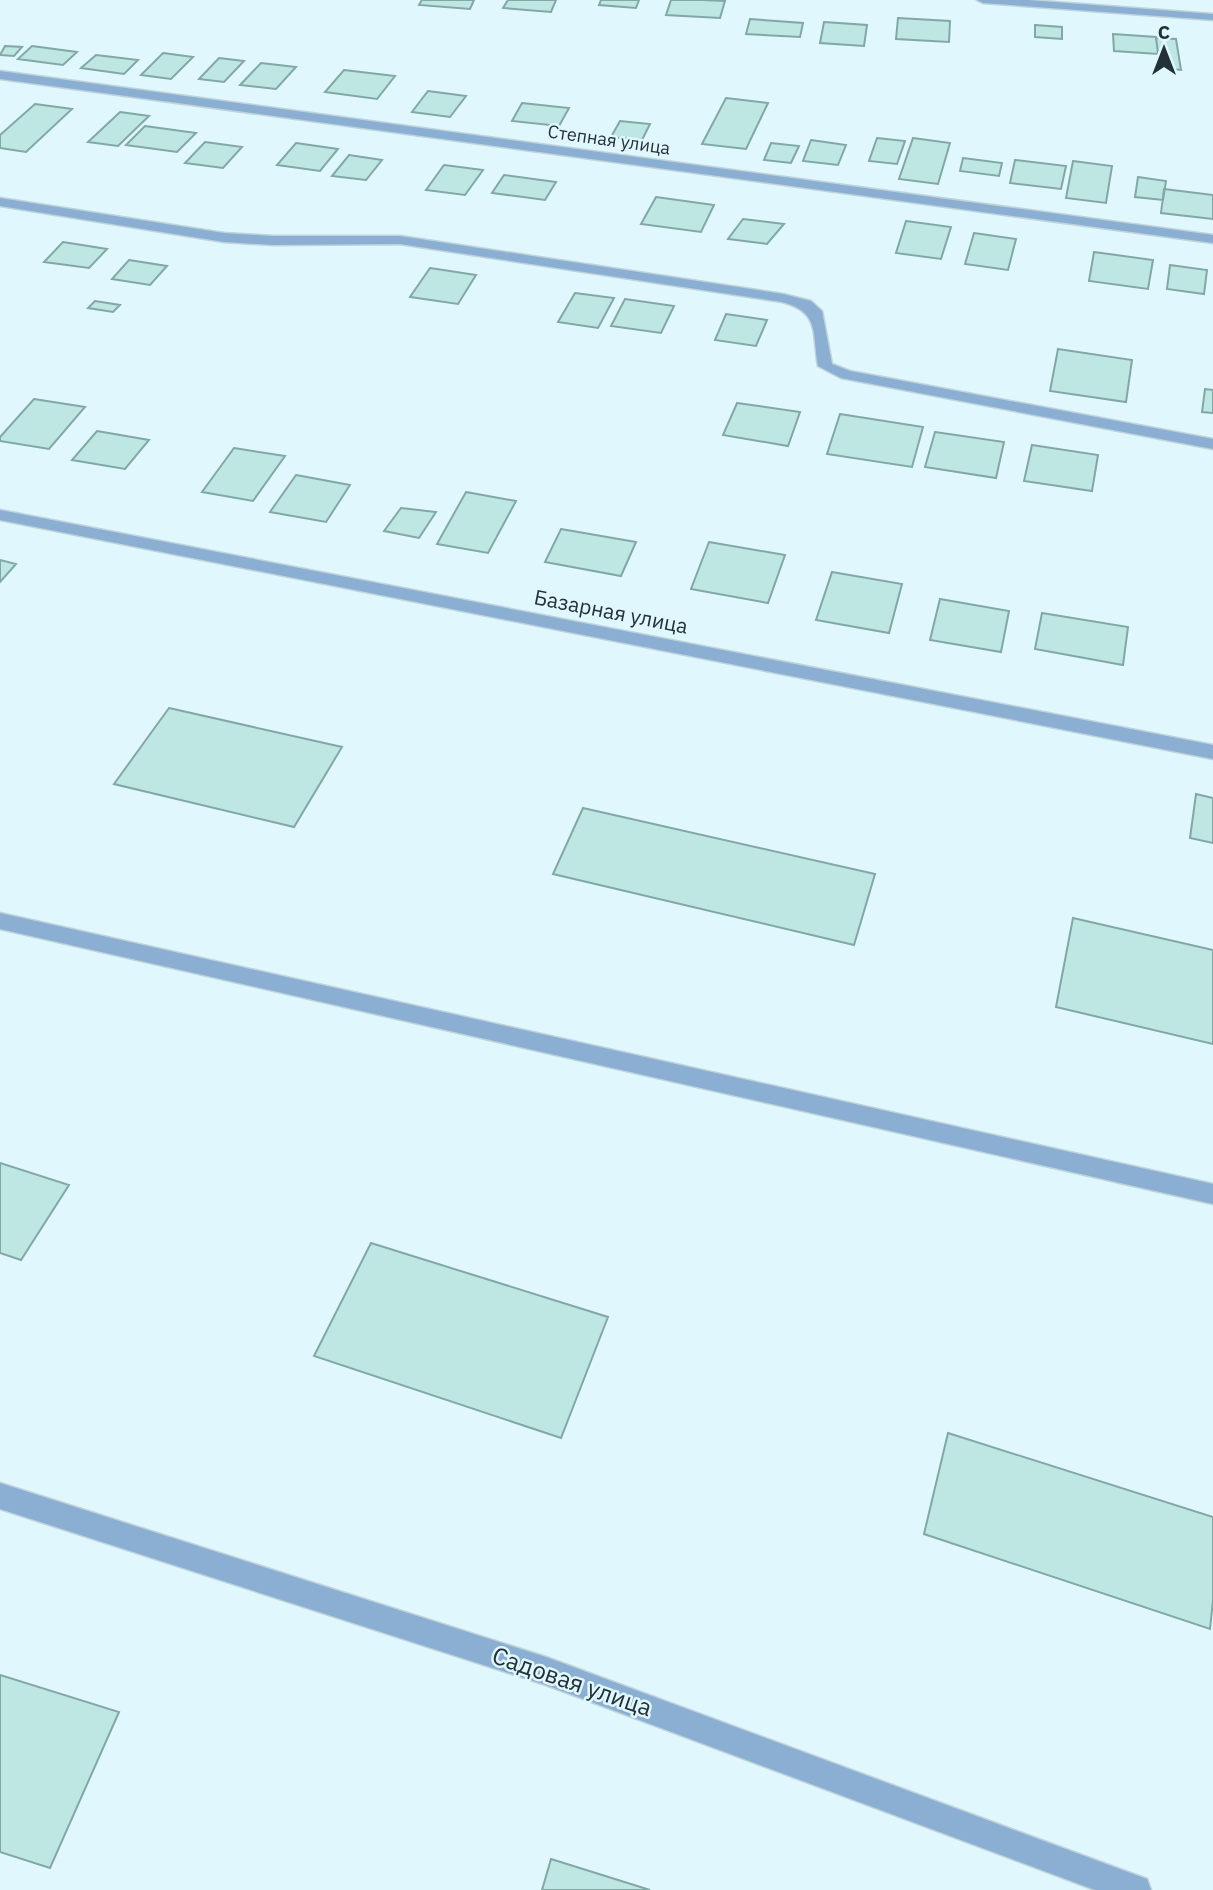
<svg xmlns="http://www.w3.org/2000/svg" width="1213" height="1890" font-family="'IBM Plex Sans',sans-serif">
<rect width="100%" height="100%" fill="#e0f7fe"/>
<path fill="#bee7e3" stroke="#81a8a5" stroke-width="2" d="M422,0H474L470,9L419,5Z
M508,0H556L551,12L503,8Z
M601,0H639L636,8L599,5Z
M671,0H703L725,1L720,18L666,15Z
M898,18L950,21L949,42L896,39Z
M750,19L803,23L800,37L746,34Z
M824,22L867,25L864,46L820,43Z
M1035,25L1062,27V39L1035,37Z
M1113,34L1156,37L1158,54L1114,51Z
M1156,38L1176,39L1181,70L1160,68Z
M5,46L22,47L14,56L0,55Z
M32,46L77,52L63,65L18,59Z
M163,53L193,57L171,79L141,75Z
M96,55L138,60L124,74L81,68Z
M219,58L244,61L224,82L199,79Z
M261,63L296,67L276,89L240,85Z
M344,70L395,76L377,99L325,92Z
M428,91L466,96L450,117L412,112Z
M726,98L768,103L746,149L702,144Z
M522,103L569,108L559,126L512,121Z
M35,104L72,109L26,152L0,148V135Z
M120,112L149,116L118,146L88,142Z
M620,121L650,124L642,140L611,137Z
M145,126L196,133L177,152L126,145Z
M877,138L905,141L897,164L869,161Z
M913,138L950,143L938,184L899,179Z
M811,140L846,145L838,165L803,161Z
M205,142L242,147L223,168L185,163Z
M296,143L338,149L320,171L277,165Z
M771,143L799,146L791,163L764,160Z
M349,155L382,160L366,180L332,176Z
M963,158L1002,163L999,176L960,171Z
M1015,160L1066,166L1061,189L1010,183Z
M1073,161L1112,166L1106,203L1066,198Z
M444,165L483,170L465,195L426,190Z
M504,175L556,182L545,200L492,193Z
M1138,177L1166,181L1163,200L1135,197Z
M1164,189L1213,195V219L1161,213Z
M656,197L714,205L701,232L641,224Z
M743,219L784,224L767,244L728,239Z
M906,221L951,227L941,259L896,253Z
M974,233L1016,239L1008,270L965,264Z
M63,242L107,249L89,268L44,262Z
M1094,252L1153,260L1148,289L1089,281Z
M129,260L167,266L150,285L112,279Z
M1170,265L1207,270L1204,294L1167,289Z
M430,268L476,275L458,304L410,297Z
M575,293L614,298L598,328L558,322Z
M625,299L674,306L661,333L611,326Z
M95,301L120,305L113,312L88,308Z
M726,314L767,320L756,346L715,340Z
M1058,349L1132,360L1126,402L1050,391Z
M1205,389L1213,390V413L1202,412Z
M34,399L85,407L49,449L0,441V437Z
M737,403L800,412L788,446L723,435Z
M840,414L923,427L912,467L827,454Z
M97,431L149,440L125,469L72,460Z
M935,432L1004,442L996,478L925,467Z
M1032,445L1098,455L1092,491L1024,481Z
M234,448L285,456L253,501L202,492Z
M296,475L350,485L326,522L270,512Z
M466,492L516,501L488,553L437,544Z
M401,508L436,512L419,538L384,531Z
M561,529L636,542L621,576L545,562Z
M709,542L785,555L768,603L691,589Z
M0,560L16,564L0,582Z
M832,572L902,584L889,633L816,620Z
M940,599L1009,611L1001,652L930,640Z
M1042,613L1128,627L1123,665L1035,649Z
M169,708L342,747L294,827L114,784Z
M1196,794L1213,798V843L1190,838Z
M583,808L875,874L854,945L553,874Z
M1073,918L1213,950V1044L1056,1007Z
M0,1163L69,1185L21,1260L0,1253Z
M371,1243L608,1317L561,1438L314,1356Z
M948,1433L1213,1517V1600L1210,1629L924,1534Z
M0,1675L119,1712L50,1868L0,1852Z
M551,1859L650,1890H542Z"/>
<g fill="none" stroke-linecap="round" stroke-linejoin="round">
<g stroke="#bed4da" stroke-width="3">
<path id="street" d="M977,0H1028L1213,14V20L983,3Z
M0,71L1213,235V243L0,79Z
M0,198L224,233L273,236H400L783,294L811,301L822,311L832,364L850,371L1213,439V449L841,378L818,366C812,332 820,312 782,302L400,244L273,245L224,242L0,206Z
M0,510L1213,745V759L0,520Z
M0,913L1213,1184V1204L0,929Z
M0,1483L546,1657L1136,1875L1147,1879L1151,1890H1095L546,1685L0,1509Z"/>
</g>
<use href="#street" fill="#8baed3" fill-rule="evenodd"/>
</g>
<g text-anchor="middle" stroke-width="5" stroke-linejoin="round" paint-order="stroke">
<g font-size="18" fill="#233236" stroke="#e0f7fe">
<text transform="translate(609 140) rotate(8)" y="6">Степная улица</text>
</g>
<g font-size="21" fill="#233236" stroke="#e0f7fe">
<text transform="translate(611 612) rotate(11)" y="7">Базарная улица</text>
</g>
<g font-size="24" fill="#233236" stroke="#e0f7fe">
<text transform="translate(572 1682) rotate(19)" y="8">Садовая улица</text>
</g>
</g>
<g transform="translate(1164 49)" stroke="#e0f7fe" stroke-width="5" paint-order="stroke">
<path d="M0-5L12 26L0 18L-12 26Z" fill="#233236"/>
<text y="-10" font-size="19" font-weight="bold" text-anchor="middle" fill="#233236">С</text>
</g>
</svg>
